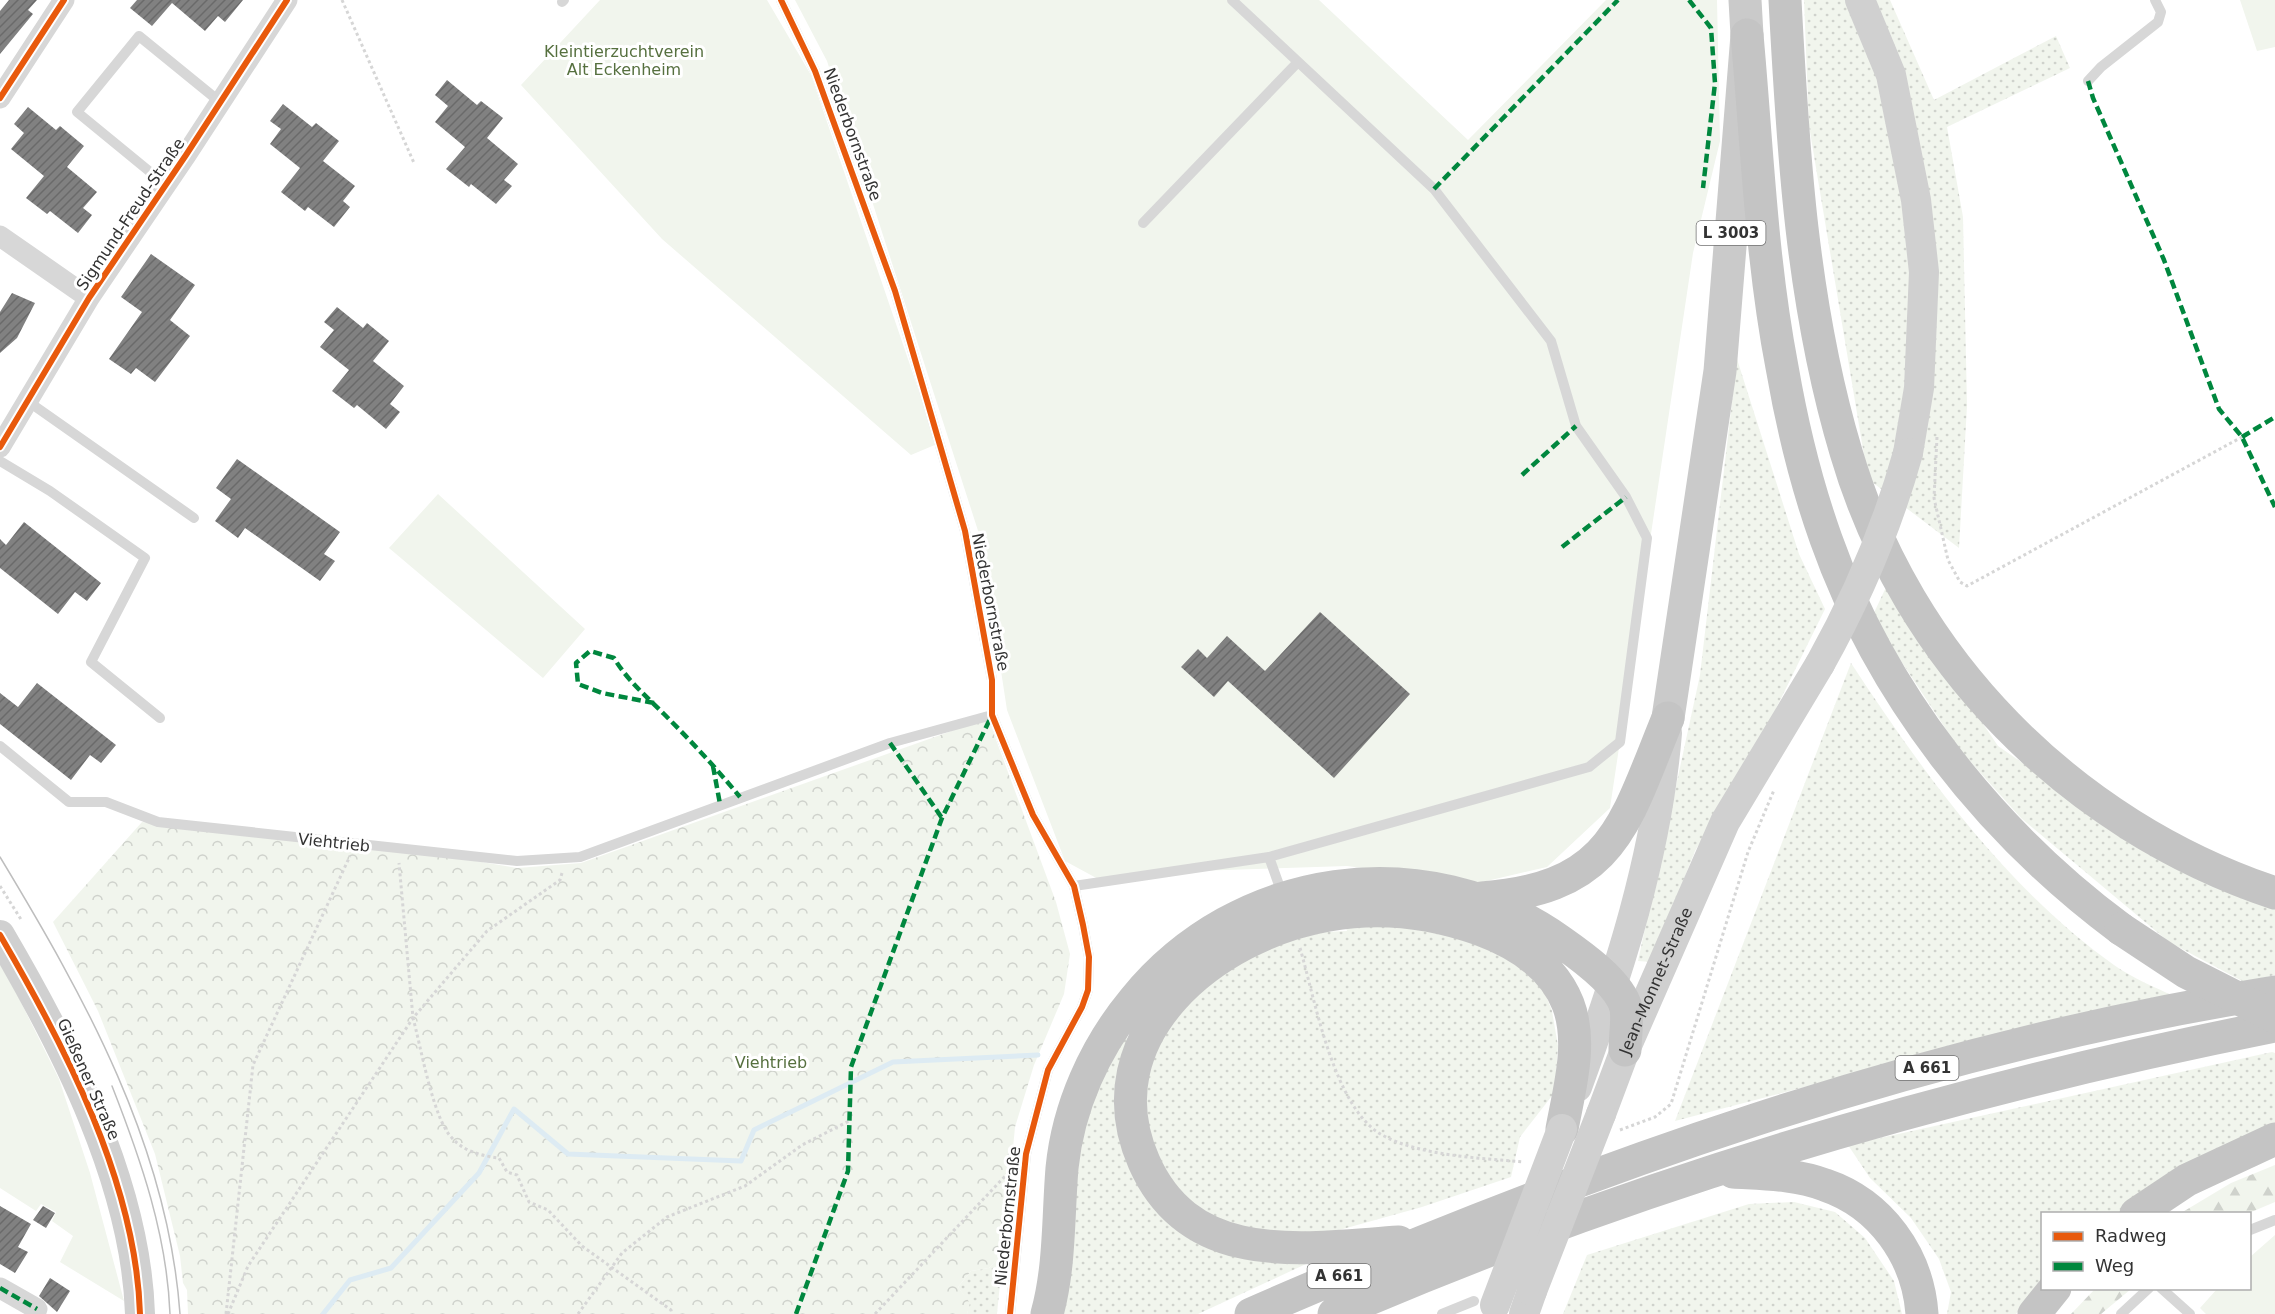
<svg xmlns="http://www.w3.org/2000/svg" width="2275" height="1314" font-family="'DejaVu Sans',sans-serif">
<defs>
<pattern id="grass-dots" width="8" height="8" patternUnits="userSpaceOnUse" patternTransform="scale(1.5)"><rect width="8" height="8" fill="#f1f5ed"/><path d="M2 2h.1M6 6h.1" fill="none" stroke="#cfd2cc" stroke-width="1.8" stroke-linecap="round"/></pattern>
<pattern id="forest-firs" width="22" height="20" patternUnits="userSpaceOnUse" patternTransform="scale(1.5)"><rect width="22" height="20" fill="#f1f5ed"/><path d="M5 1l3.5 6h-7zM16 11l3.5 6h-7z" fill="#cfd2cc"/></pattern>
<pattern id="park-crowns" width="20" height="18" patternUnits="userSpaceOnUse" patternTransform="scale(1.5)"><rect width="20" height="18" fill="#f1f5ed"/><path d="M2 6a3 3 0 1 1 6 0M12 15a3 3 0 1 1 6 0" fill="none" stroke="#cfd2cc"/></pattern>
<pattern id="building-hatch" width="6" height="6" patternUnits="userSpaceOnUse" patternTransform="scale(1.5)"><rect width="6" height="6" fill="#818181"/><path d="M-1 1l2-2M0 6l6-6M5 7l2-2" fill="none" stroke="#6a6a6a"/></pattern>
</defs>
<rect width="100%" height="100%" fill="#fff"/>
<path fill="url(#grass-dots)" d="M1804,0H1890L1934,100L2056,36L2070,68L1947,127L1963,217L1967,406L1959,548L1868,479L1809,126Z
M1737,359L1799,554L1825,609L1759,743L1695,851L1651,962L1638,961L1700,675Z
M1888,583L1998,746L2169,864L2275,903V975L2244,982L2169,942L2021,818L1959,749L1872,617Z
M1851,663C1924,774 2005,887 2114,965C2132,978 2155,987 2175,997L2018,1031L1675,1121Z
M1373,921L1476,939L1521,969L1544,990L1552,1011L1558,1046L1555,1092L1520,1137L1511,1177L1422,1207L1332,1232L1271,1235L1222,1225L1182,1200L1157,1164L1145,1122L1144,1077L1175,1002L1262,948L1323,932L1347,931L1345,923Z
M1129,1026L1122,1071L1168,1219L1319,1258L1198,1314H1058L1069,1217L1089,1101Z
M2272,1052L2275,1053V1128L2125,1213L2042,1214V1285L2016,1314H1947L1951,1292L1939,1259L1911,1218L1870,1178L1848,1145Z
M1794,1202L1835,1212L1865,1238L1894,1281L1902,1314H1563L1587,1255L1749,1204Z
M1003,1253L997,1314H967L969,1303L958,1287L971,1271L989,1268Z"/>
<path fill="url(#forest-firs)" d="M2275,1165V1202L2249,1213H2181L2231,1183Z
M2095,1289V1288L2131,1289L2101,1314H2071Z"/>
<path fill="url(#park-crowns)" d="M988,718L1056,902L1070,954L1064,994L1034,1065L1015,1127L1003,1253L989,1268L971,1271L958,1287L970,1303L967,1314H188L187,1290L183,1283L180,1256L155,1154L98,1011L53,922L142,822L398,848L517,868L581,863Z"/>
<path fill="#f1f5ed" d="M600,0H767L811,75L937,444L911,455L662,239L521,85Z
M795,0H1319L1468,140L1606,0H1717L1720,141L1693,253L1610,808L1547,867L1478,883L1347,866L1164,872L1100,880L1065,861L1007,710L981,540L827,61Z
M2240,0H2275V47L2257,51Z
M438,494L585,629L543,678L389,548Z
M0,960L59,1079L90,1173L124,1301L60,1262L73,1236L52,1221L56,1212L41,1204L36,1211L0,1188Z
M2275,1235V1314H2206L2200,1308L2217,1289L2250,1288V1257Z"/>
<g fill="none" stroke-linecap="round" stroke-linejoin="round">
<path stroke="#ddebf3" stroke-width="5" d="M323,1314L350,1280L391,1268L479,1173L514,1109L568,1154L741,1161L754,1130L893,1062L1038,1055"/>
</g>
<path fill="url(#building-hatch)" d="M9,0H37L28,10L33,14L0,54V11Z
M137,0H243L225,22L218,16L205,31L172,3L152,26L130,8Z
M447,80L477,105L481,101L503,118L487,138L518,164L504,180L512,186L496,204L471,184L469,187L446,169L465,147L435,122L448,106L435,95Z
M283,104L312,127L316,123L339,141L323,161L355,186L343,201L350,207L334,227L308,207L305,211L281,192L300,168L270,144L281,129L270,121Z
M28,107L56,130L60,126L84,146L67,167L97,192L83,208L92,215L78,233L50,211L47,214L26,198L44,176L11,149L24,133L14,124Z
M151,254L195,285L170,320L190,336L155,382L136,368L131,374L109,359L142,312L121,297Z
M12,293L35,303L17,338L0,353V312Z
M337,307L363,328L367,323L389,341L373,361L404,386L390,404L400,412L386,429L357,405L354,408L332,391L349,370L320,347L334,330L324,322Z
M237,459L340,532L324,554L335,561L320,581L245,528L238,538L215,521L231,499L216,488Z
M24,522L101,583L87,601L75,592L58,614L0,568V539L6,545Z
M1320,612L1410,694L1334,778L1228,681L1214,697L1181,667L1198,649L1207,658L1227,636L1265,671Z
M37,683L116,745L101,763L90,755L71,780L0,724V693L18,707Z
M0,1206L31,1224L18,1247L28,1252L15,1273L0,1264Z
M43,1206L55,1213L46,1228L33,1220Z
M50,1278L70,1291L57,1312L39,1296Z"/>
<g fill="none" stroke-linecap="round" stroke-linejoin="round">
<path stroke="#d6d6d6" stroke-width="3" stroke-dasharray="3 3" stroke-linecap="butt" d="M342,0L414,163
M1937,437L1934,498L1948,560L1960,582L1967,586L2242,437
M562,873L560,880L487,931L413,1018C421,1047 433,1119 452,1138C463,1151 482,1156 499,1158L507,1172L517,1175L529,1202L548,1210L582,1246L671,1310L672,1314
M0,886L22,921
M1300,948C1315,999 1334,1111 1384,1136C1422,1156 1480,1158 1523,1162
M1620,1130L1655,1117L1671,1104L1748,852L1774,790
M226,1314L253,1065L350,856
M228,1314L248,1266L413,1018L399,863
M578,1314L622,1253L667,1217L745,1186L802,1145L851,1120
M875,1314L1008,1173"/>
<path stroke="#d7d7d7" stroke-width="10" d="M781,0L815,71L895,291L965,531L992,680V715L1033,815L1074,886L1083,925L1089,957L1088,990L1082,1007L1048,1070L1026,1154L1010,1314
M562,2L564,0
M2088,81L2101,67L2158,22L2161,12L2155,0
M166,185L77,112L139,36L220,102
M1143,223L1298,62
M26,400L194,518
M0,461L50,491L145,558L91,662L160,718
M0,746L69,802H106L158,822L517,861L580,857L890,743L992,715
M1269,857L1279,885
M1074,886L1269,857L1589,767L1620,742L1647,538L1626,497L1576,426L1551,341L1434,189L1232,0
M2250,1230L2275,1220
M2161,1288L2190,1314
M1442,1314L1474,1301
M2121,1314L2149,1288"/>
<path stroke="#d7d7d7" stroke-width="21" d="M0,98L64,0
M0,236L89,298
M0,447L89,298L186,155L287,0
M0,1288L37,1309"/>
<g stroke="#d0d0d0" stroke-width="30">
<path d="M1860,0L1891,75L1916,200L1924,272L1919,388L1908,453"/>
<path d="M0,935C65,1046 136,1183 140,1314"/>
<path d="M1577,1087C1619,972 1657,855 1667,733"/>
<path id="s1" d="M1601,1114L1625,1050L1725,822L1820,664"/>
<path d="M1524,1314L1532,1291"/>
</g>
<path stroke="#cacaca" stroke-width="33" d="M1668,718L1720,371L1747,35L1745,0"/>
<path stroke="#c4c4c4" stroke-width="33" d="M1785,0C1793,153 1802,305 1846,452C1907,660 2071,825 2275,893
M1747,35C1757,145 1761,258 1782,367C1792,425 1806,483 1826,539C1881,694 1989,831 2121,929
M1482,898C1614,888 1624,825 1668,718
M1733,1172C1764,1174 1795,1174 1825,1185C1881,1204 1918,1256 1922,1314
M2136,1214L2187,1180L2275,1139
M1399,1242C1305,1248 1191,1269 1144,1162C1088,1035 1216,934 1329,915C1379,906 1431,912 1479,929C1517,943 1553,965 1568,1004C1583,1043 1569,1090 1562,1129
M1047,1314C1060,1267 1058,1217 1062,1168C1068,1107 1095,1047 1134,1000C1238,872 1425,845 1560,941C1580,955 1620,983 1626,1008C1628,1021 1625,1037 1625,1050
M1251,1314C1579,1171 1921,1048 2275,992
M1334,1314C1636,1183 1952,1090 2275,1026
M2034,1314L2055,1288"/>
<path stroke="#bebebe" stroke-width="1.5" d="M0,857C85,998 168,1146 180,1314
M112,1086C141,1160 167,1235 170,1314"/>
<path stroke="#d0d0d0" stroke-width="30" d="M1820,664C1858,596 1887,528 1908,453
M1532,1291L1601,1114
M1495,1305L1562,1129"/>
<path stroke="#c4c4c4" stroke-width="33" d="M2121,929L2186,972L2275,1017"/>
<path stroke="#00873e" stroke-width="4.5" stroke-dasharray="9 4.5" stroke-linecap="butt" d="M1689,0L1711,28L1715,83L1703,188
M2088,81L2093,98L2164,260L2219,409L2242,437L2275,507
M1434,189L1618,0
M2242,437L2275,417
M1522,475L1576,426
M1562,547L1626,497
M654,703L602,693L578,684L576,663L590,651L614,658C627,680 646,696 664,714C691,741 716,768 740,797
M890,743L942,818
M713,766L720,804
M0,1288L37,1309
M796,1314L848,1171L851,1067L942,818L992,715"/>
<g stroke="#fff" stroke-width="10">
<path id="cycleway" d="M781,0L815,71L895,291L965,531L992,680V715L1033,815L1074,886L1083,925L1089,957L1088,990L1082,1007L1048,1070L1026,1154L1010,1314
M0,98L64,0
M0,447L89,298L186,155L287,0
M0,935C65,1046 136,1183 140,1314"/>
</g>
<use href="#cycleway" stroke="#e8590c" stroke-width="6"/>
</g>
<g text-anchor="middle" stroke-width="6" stroke-linejoin="round" paint-order="stroke">
<g fill="#fff" stroke="#707070" stroke-width="1.5">
<rect x="1696.5" y="221" width="69" height="24" rx="4.5"/>
<rect x="1895.5" y="1056" width="63" height="24" rx="4.5"/>
<rect x="1307.5" y="1264" width="63" height="24" rx="4.5"/>
</g>
<g font-size="15" font-weight="bold" fill="#333">
<text x="1731" y="238">L 3003</text>
<text x="1927" y="1073">A 661</text>
<text x="1339" y="1281">A 661</text>
</g>
<g font-size="16" fill="#56703f" stroke="#fff">
<text x="624" y="57">Kleintierzuchtverein<tspan x="624" dy="18">Alt Eckenheim</tspan></text>
<text x="771" y="1068">Viehtrieb</text>
</g>
<g font-size="16" fill="#333" stroke="#fff">
<text transform="translate(853 134) rotate(70)" y="6">Niederbornstraße</text>
<text transform="translate(130 214) rotate(-56)" y="6">Sigmund-Freud-Straße</text>
<text transform="translate(991 602) rotate(79)" y="6">Niederbornstraße</text>
<text transform="translate(334 842) rotate(6)" y="6">Viehtrieb</text>
<text dy="6" stroke="none"><textPath href="#s1" startOffset="144">Jean-Monnet-Straße</textPath></text>
<text transform="translate(89 1079) rotate(66)" y="6">Gießener Straße</text>
<text transform="translate(1007 1216) rotate(-84)" y="6">Niederbornstraße</text>
</g>
</g>
<rect x="2041" y="1212" width="210" height="78" fill="#ffffff" stroke="#adadad" stroke-width="1.5"/>
<rect x="2053" y="1232" width="30" height="9" fill="#e8590c" stroke="#adadad" stroke-width="1.5"/>
<text x="2095" y="1242" font-size="18" fill="#333333">Radweg</text>
<rect x="2053" y="1262" width="30" height="9" fill="#00873e" stroke="#adadad" stroke-width="1.5"/>
<text x="2095" y="1272" font-size="18" fill="#333333">Weg</text>
</svg>
